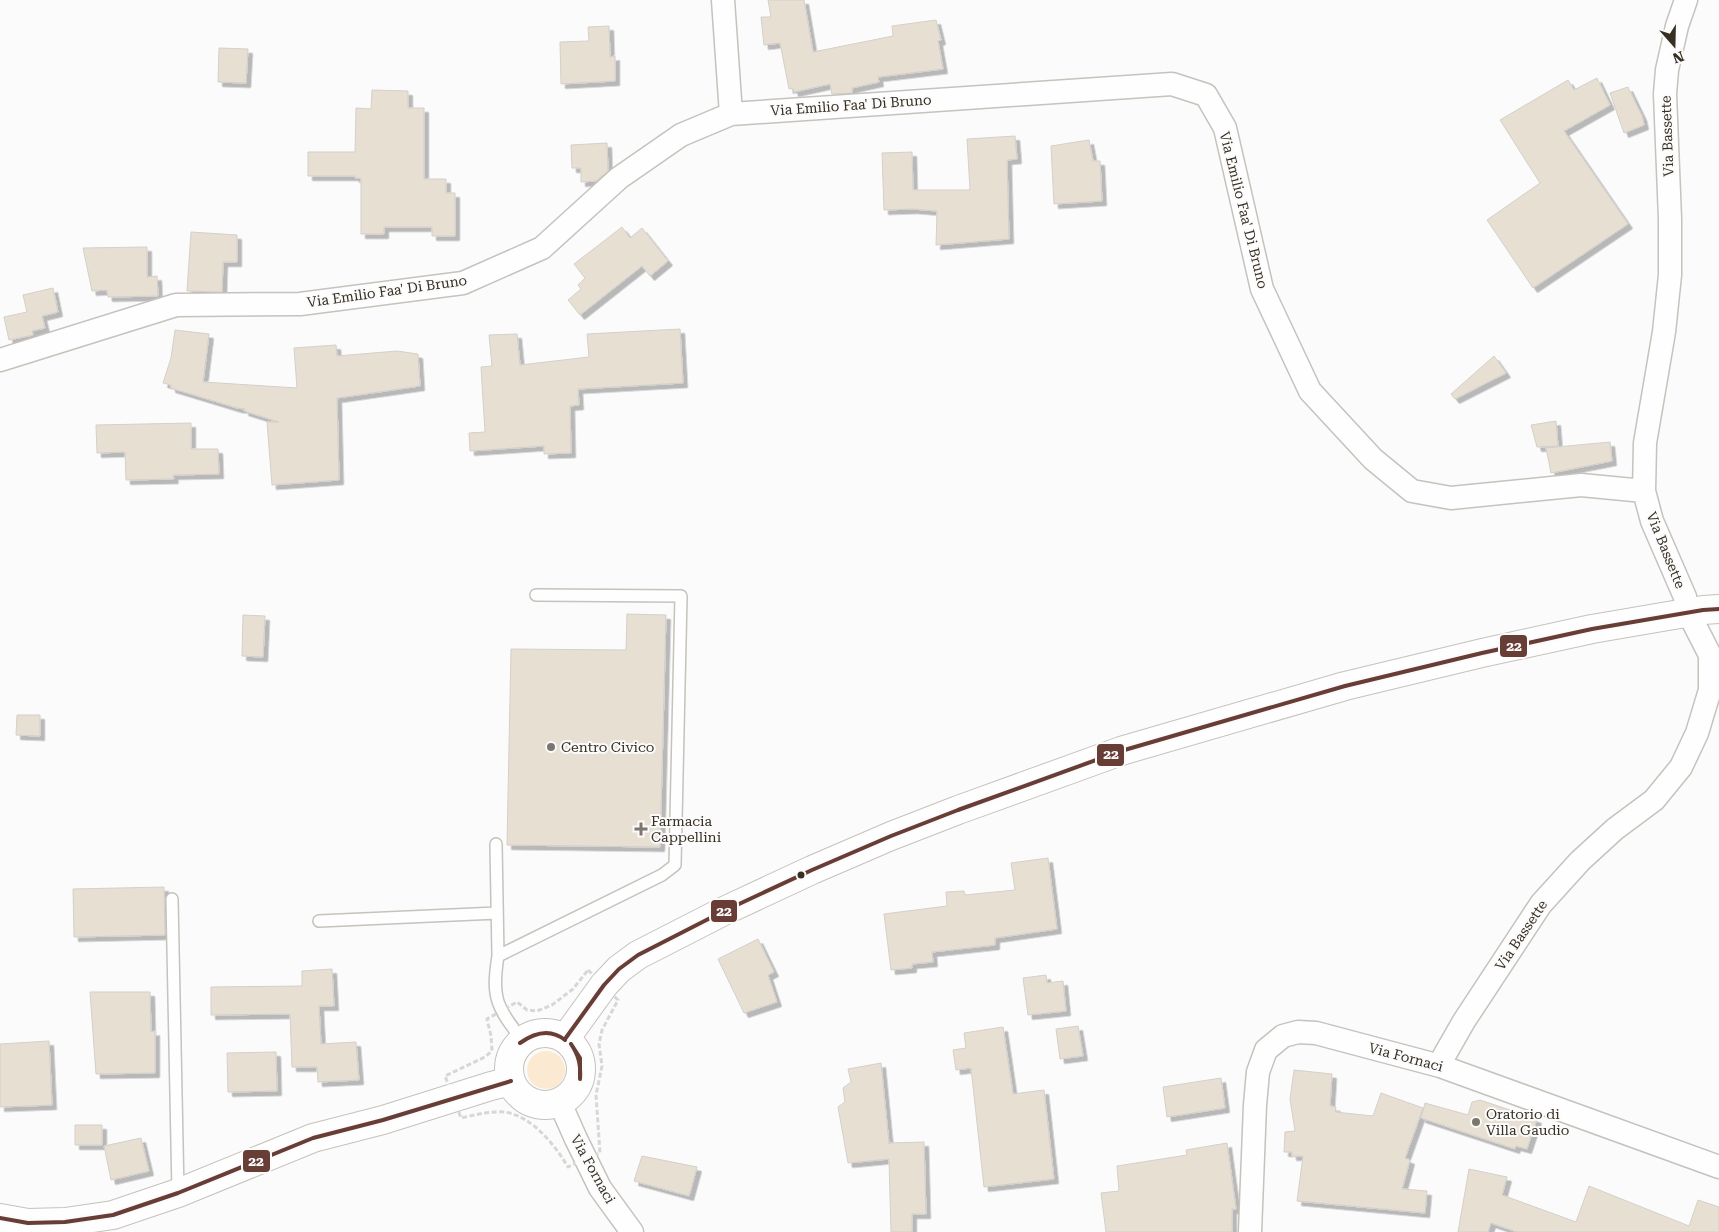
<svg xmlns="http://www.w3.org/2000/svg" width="1719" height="1232" font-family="'Roboto Serif',serif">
<defs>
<filter id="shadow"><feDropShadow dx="4.5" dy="4.5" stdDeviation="0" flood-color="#0004"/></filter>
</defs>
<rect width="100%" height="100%" fill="#fbfbfb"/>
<path fill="#fce9d1" d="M527 1070a19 19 0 1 1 38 0a19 19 0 1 1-38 0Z"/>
<path fill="#e8dfd3" stroke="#d3cfca" filter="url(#shadow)" d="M768,0H804L813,52L893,36L892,26L936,20L941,40L938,41L943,69L878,77L879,82L852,88V93L832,94L830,84L794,92L793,88L789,89L780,43L764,45L761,17H771Z
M609,26L610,57L615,56V81L561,84L560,42L589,41L588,27Z
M219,48L248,49L246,83L218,82Z
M1597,78L1610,105L1564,131L1628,224L1533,288L1487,220L1540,183L1500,120L1568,80L1574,90Z
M1628,87L1642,116L1644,125L1624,133L1610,93Z
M372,90L408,91V108H424V179H446V193H455V236H432V227H384V234H361V178H355V176H308V152H355L356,108L371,109Z
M1015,136L1017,159L1007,160L1009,239L936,245L937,211L913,209L884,210L882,153L912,152L913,190H970L967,139Z
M1089,140L1093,161H1100L1102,201L1054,204L1051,146Z
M607,143L608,171L596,181L581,182V168H572L571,145Z
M622,227L630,238L642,228L668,261L650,276L642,266L580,315L568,300L581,289L578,285L585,278L574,264Z
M191,232L237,235V262H223L222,292L187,291Z
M147,247V277L157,276L158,296L108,297L107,290L92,291L83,248Z
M53,288L58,312L42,316L45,328L32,331L33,335L9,340L4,317L27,312L23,295Z
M680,329L683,383L578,389L579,405L570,406L571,453L544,454V446L470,451L469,433L485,432L481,367L492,366L489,335L517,334L520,365L589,357L587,334Z
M175,330L209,334L203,382L297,388L294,348L336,345L337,356L397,351L418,354L420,386L337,398L339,480L272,485L267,422H279L244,411L245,409L237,408L171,388V385L163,383L171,358Z
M1494,356L1506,373L1455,399L1451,394Z
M1556,421L1558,446L1537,447L1531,425Z
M191,423V449H218L219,474L173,475L174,479L126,480L125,452L97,453L96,425Z
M1610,442L1612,461L1551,473L1546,448Z
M627,614L666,615L660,847L507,845L511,649L626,650Z
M243,615L265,616L263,657L242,656Z
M17,715H40V736L16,735Z
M1048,858L1057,929L995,938V945L932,952L933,962L912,964V968L891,970L884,914L947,906L946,892L964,891L965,895L1015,890L1011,863Z
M164,887L165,935L74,937L73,889Z
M758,939L774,972L768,975L777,1002L744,1013L718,959Z
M332,969L334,1006H319L321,1044L356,1042L359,1080L318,1082L317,1067H292L290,1014L211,1015V987L302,986V971Z
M1046,975L1047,983L1063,981L1066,1011L1028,1015L1023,978Z
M90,992H150L151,1032L155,1031V1073L96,1074Z
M1078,1026L1083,1056L1060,1059L1056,1029Z
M1003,1027L1013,1094L1044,1090L1054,1179L984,1187L971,1068L956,1070L953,1050L966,1048L964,1033Z
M49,1041L52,1105L0,1107V1044Z
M276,1052L277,1091L228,1092L227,1053Z
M881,1063L889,1144V1143L924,1142L926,1214H912V1232H891L889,1159L848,1163L838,1107L845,1102L843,1088L851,1082L848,1069Z
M1294,1070L1332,1074L1330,1106L1336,1107L1335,1112L1373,1116L1381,1093L1423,1108L1405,1158L1410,1160L1402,1189L1427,1191L1425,1213L1297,1201L1303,1156H1292V1152H1284L1285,1132L1295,1131L1290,1099Z
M1221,1078L1225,1108L1167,1117L1163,1087Z
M1480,1100L1537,1119L1527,1149L1516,1146L1515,1149L1421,1118L1425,1103L1468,1115L1472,1102Z
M75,1125H102V1145H75Z
M141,1138L149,1171L111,1180L104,1146Z
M1227,1143L1236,1209H1232V1232H1106L1101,1193L1119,1191L1117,1166L1187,1155L1186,1150Z
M642,1156L697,1167L689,1196L634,1181Z
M1469,1169L1507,1177L1502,1195L1576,1222L1589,1186L1689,1226L1698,1200L1719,1207V1232H1517L1491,1223L1488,1232H1458Z"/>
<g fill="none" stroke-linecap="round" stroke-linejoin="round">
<g stroke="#c6c2bc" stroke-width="14">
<path id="service" d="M496,844L498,956
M172,899L178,1192
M319,921L497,913
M523,1041C497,1007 491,999 498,956L662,875L675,865L681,596L536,595"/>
</g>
<g stroke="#c6c2bc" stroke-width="25">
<path id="minor" d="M723,0L731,114
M0,360L176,305L300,304L463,283L542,248L619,178L681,135L731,114L1172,84L1206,95L1225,128L1262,289L1310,391L1373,459L1412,491L1451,498L1581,485L1644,491
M1440,1066L1444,1056L1464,1021L1541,904L1580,861L1615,829L1654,800L1681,767L1697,733L1710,690V655L1688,612L1685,597L1652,521L1644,491L1645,443L1664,332L1670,275V219L1665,94L1667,70L1677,26L1686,0
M560,1103L576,1139L600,1188L632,1232
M1250,1232L1255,1105L1258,1072L1266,1050L1283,1036L1298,1032L1316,1033L1440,1066L1719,1167"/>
</g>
<g stroke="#c6c2bc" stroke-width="30">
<path id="tertiary" d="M509 1069a36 36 0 1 1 72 0a36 36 0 1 1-72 0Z
M565,1039L604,985L619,969L638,955L724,911L812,870L891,836L958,810L1121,751L1345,686L1482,653L1592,629L1703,610L1719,609
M0,1218L28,1223L65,1222L113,1215L178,1193L313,1138L383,1120L491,1086L511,1081"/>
</g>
<path stroke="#d8d7d6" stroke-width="3" stroke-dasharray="5 2.5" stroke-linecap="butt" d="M588,970L618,1000L602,1030L599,1044L602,1066L596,1095L600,1153L568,1167C555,1145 531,1115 504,1112C489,1111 475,1115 461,1118L445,1076L485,1057L492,1051L491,1036L487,1019L517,1002L527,1010L537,1011L552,1005L573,989Z"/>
<use href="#service" stroke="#fefefe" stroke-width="11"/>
<use href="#minor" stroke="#fefefe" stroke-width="22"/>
<use href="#tertiary" stroke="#fefefe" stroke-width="28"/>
<g stroke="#fbfbfb" stroke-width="8">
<path id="bus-1" d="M565,1039L604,985L619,969L638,955L724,911L812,870L891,836L958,810L1121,751L1345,686L1482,653L1592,629L1703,610L1719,609
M520,1043C534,1033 550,1028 565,1040
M571,1044L580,1058V1079
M571,1044C579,1056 581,1065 580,1079
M0,1218L28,1223L65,1222L113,1215L178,1193L313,1138L383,1120L511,1081"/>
</g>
<use href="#bus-1" stroke="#683d36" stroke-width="4"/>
</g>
<g fill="#7c766f" stroke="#fbfbfb" stroke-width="2">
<circle cx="551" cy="747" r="5"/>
<path d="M638.5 821.5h5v5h5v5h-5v5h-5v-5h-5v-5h5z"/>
<circle cx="1476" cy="1122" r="5"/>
</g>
<circle fill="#382f23" stroke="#fbfbfb" stroke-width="2" cx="801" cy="875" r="4.5"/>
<g text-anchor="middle" stroke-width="4" stroke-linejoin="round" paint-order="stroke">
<g font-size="14" fill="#382f23" stroke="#fbfbfb">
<text transform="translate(851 105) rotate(-4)" y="5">Via Emilio Faa' Di Bruno</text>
<text transform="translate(1667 136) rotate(-92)" y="5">Via Bassette</text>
<text transform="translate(1244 210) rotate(76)" y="5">Via Emilio Faa' Di Bruno</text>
<text transform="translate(387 291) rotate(-8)" y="5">Via Emilio Faa' Di Bruno</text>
<text transform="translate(1666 550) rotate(68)" y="5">Via Bassette</text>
<text transform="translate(1521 935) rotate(-56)" y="5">Via Bassette</text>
<text transform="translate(1406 1057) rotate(15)" y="5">Via Fornaci</text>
<text transform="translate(593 1169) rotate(61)" y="5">Via Fornaci</text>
</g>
<g font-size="14" fill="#382f23" stroke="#fbfbfb" text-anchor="start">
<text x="561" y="752">Centro Civico</text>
<text x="651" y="826">Farmacia<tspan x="651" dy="16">Cappellini</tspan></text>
<text x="1486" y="1119">Oratorio di<tspan x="1486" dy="16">Villa Gaudio</tspan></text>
</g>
</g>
<g stroke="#fbfbfb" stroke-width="2">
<rect x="1499" y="634" width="29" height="24" rx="5" fill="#683d36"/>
<rect x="1096" y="743" width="29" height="24" rx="5" fill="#683d36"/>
<rect x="710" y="899" width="28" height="24" rx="5" fill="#683d36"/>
<rect x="242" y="1149" width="29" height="24" rx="5" fill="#683d36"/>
</g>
<g font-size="14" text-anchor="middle" font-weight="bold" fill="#fff">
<text x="1514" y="651">22</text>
<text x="1111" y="759">22</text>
<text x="724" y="916">22</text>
<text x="256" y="1166">22</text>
</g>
<g transform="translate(1674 45) rotate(160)" stroke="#fbfbfb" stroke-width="4" paint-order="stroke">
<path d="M0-4L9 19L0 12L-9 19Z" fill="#382f23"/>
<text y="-8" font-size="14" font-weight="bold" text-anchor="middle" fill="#382f23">N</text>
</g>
</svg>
